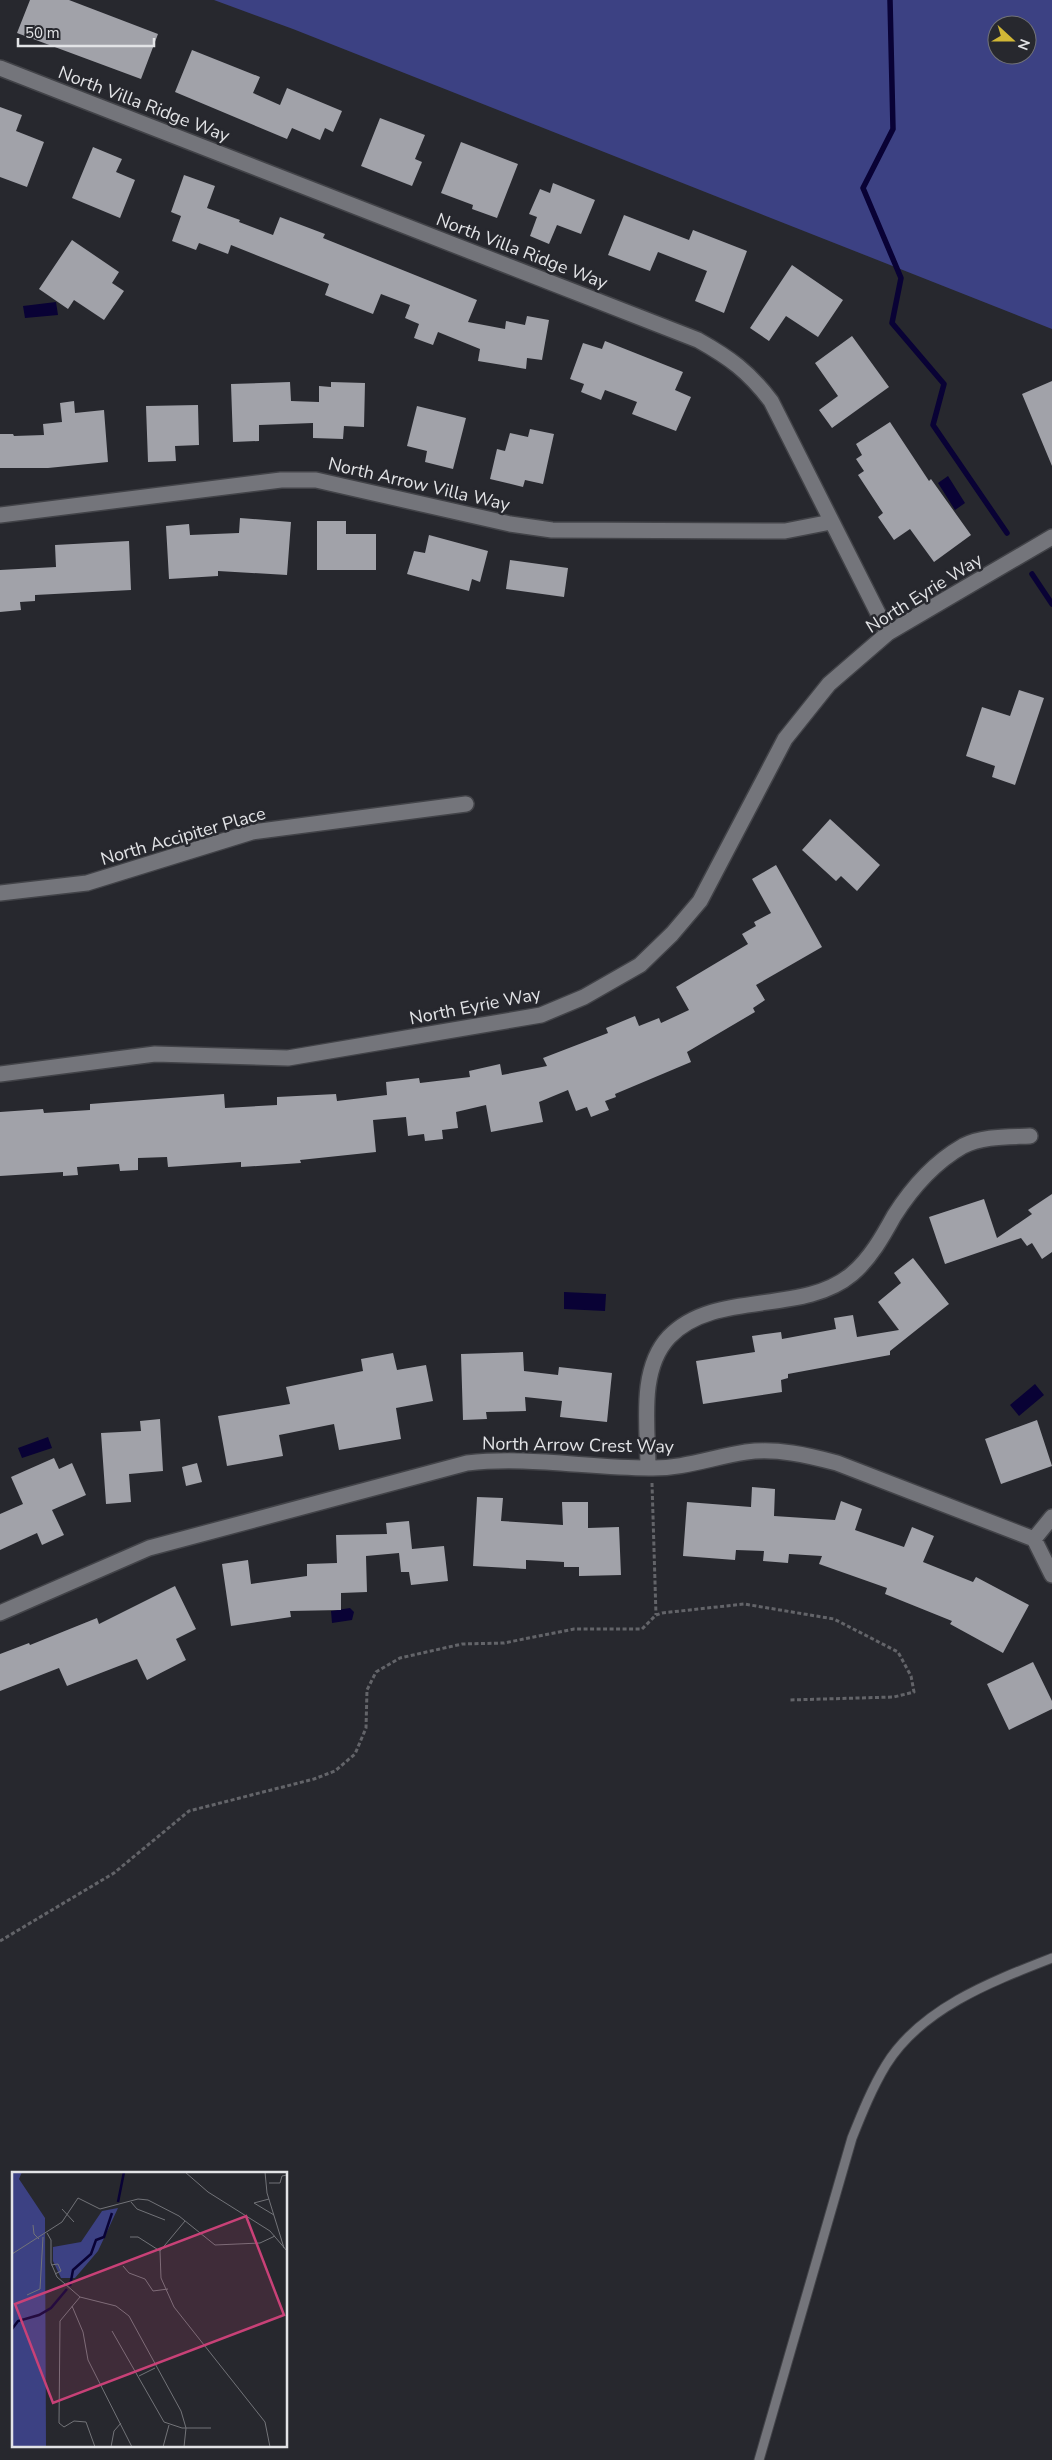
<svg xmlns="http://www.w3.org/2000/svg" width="1052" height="2460" font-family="'Nunito Sans',sans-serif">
<rect width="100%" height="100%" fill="#27282e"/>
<path fill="#3c4183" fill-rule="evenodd" d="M214,0H1052V329L293,29ZM997,25H1027V55H997Z"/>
<path fill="#090235" d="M56,302L58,315L25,318L23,306Z
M948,476L965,503L955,510L938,483Z
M564,1292L606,1294L605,1311L564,1309Z
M1035,1384L1044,1395L1019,1416L1010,1405Z
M48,1437L52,1448L22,1458L18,1448Z
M350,1608L354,1612L352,1620L332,1623L331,1611Z"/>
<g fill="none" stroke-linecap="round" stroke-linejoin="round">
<path stroke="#090235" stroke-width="5.5" d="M890,0L893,129L863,188L901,278L892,323L944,384L933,425L1007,533
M1032,574L1052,604"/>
</g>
<path fill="#a1a2a9" d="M30,0H69L158,34L141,79L17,33Z
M192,50L260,77L253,93L280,105L287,88L342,111L333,132L325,128L320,140L292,128L287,139L175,92Z
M0,107L22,115L16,131L44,142L27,187L0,177Z
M380,118L425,135L415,159L422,162L412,186L361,166Z
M461,142L518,164L497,218L472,209L473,205L441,193Z
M93,147L122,159L116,172L135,180L120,218L72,198Z
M184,175L215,186L207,208L240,220L239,222L273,235L280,217L325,234L323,238L477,300L468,322L505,329L506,321L525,325L527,316L549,320L542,360L527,358L526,369L478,361L480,349L438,332L433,345L414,338L419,324L405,318L410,305L381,294L373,314L325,295L329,284L231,245L228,254L199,243L196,250L172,241L181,216L171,212Z
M553,183L595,200L581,234L557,225L549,244L530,236L537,217L529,214L540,189L550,193Z
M624,215L689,240L693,230L747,251L724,313L695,301L707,271L658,252L650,271L608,255Z
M72,240L119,272L112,283L124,291L104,320L74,300L68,309L39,289Z
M792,265L843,300L818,337L786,316L769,341L750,328Z
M852,336L889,387L832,428L819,410L838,396L815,363Z
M605,341L683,372L675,390L691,397L676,431L632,414L637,402L605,390L601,400L581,392L584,384L570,379L583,343L602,349Z
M1052,381V466L1022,394Z
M290,382L291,401L319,402V386L331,387V382L365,383L364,427L344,426L343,439L313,438V423L259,425V441L233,442L231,384Z
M74,401L75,413L104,410L108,462L48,468H0V434H13L14,436L44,435L43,424L62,422L60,403Z
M198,405L199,445L175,446L176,461L148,462L146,406Z
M417,406L466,418L453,469L425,462L427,451L407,446Z
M890,422L929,481L931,479L971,535L934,562L910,529L894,540L878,517L883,513L858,475L864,471L856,459L862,455L856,444Z
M530,429L554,434L543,484L525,480L523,487L490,479L497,449L505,451L510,433L528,437Z
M240,518L291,522L287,575L218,571V576L169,579L166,526L189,524L190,535L239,533Z
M317,521H346V534H376V570H317Z
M429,535L488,551L480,582L472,579L469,591L407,574L414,551L425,553Z
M129,541L131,590L35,595V601L20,602L21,610L0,612V570L56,567L55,545Z
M510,560L568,568L564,597L506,589Z
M1019,690L1044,698L1015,785L992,777L995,766L966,756L982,707L1010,716Z
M830,819L880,865L857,891L841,876L836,881L802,850Z
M776,865L822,947L756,985L765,1000L753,1008L755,1012L687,1052L691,1062L615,1094L616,1097L605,1101L609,1110L591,1117L587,1107L576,1111L568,1090L539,1102L543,1122L491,1132L486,1105L456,1112L458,1128L442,1130L443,1139L425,1141L424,1134L408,1136L406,1117L373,1120L376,1152L300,1160L301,1163L241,1167V1162L168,1167L167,1157L138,1158V1170L120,1171L119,1164L77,1167L78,1175L63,1176V1172L0,1176V1112L43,1109L44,1113L90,1110V1104L224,1094L225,1108L277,1105V1097L336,1094L337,1101L387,1095L386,1082L419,1078L420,1083L470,1077L469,1071L500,1064L502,1075L547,1066L543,1058L608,1033L606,1028L635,1016L639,1026L659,1018L661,1023L689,1010L676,987L748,944L742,934L756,926L754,922L771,913L752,879Z
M1052,1194V1252L1042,1259L1032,1243L1027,1246L1021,1238L945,1264L929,1217L984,1199L997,1238L1032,1214L1028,1210Z
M913,1258L949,1304L890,1351V1355L788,1374V1378L781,1380L782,1392L703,1404L696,1361L755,1352L752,1336L781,1332L782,1339L836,1329L834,1318L853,1315L857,1337L899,1330L878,1302L901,1283L894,1273Z
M523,1352L524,1371L558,1375L559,1367L612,1373L607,1422L560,1417L562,1401L525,1397L526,1411L486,1412L487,1419L463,1420L461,1354Z
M393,1353L397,1370L426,1365L433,1401L396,1408L401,1439L339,1450L334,1424L279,1435L283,1456L227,1466L218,1416L290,1404L286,1387L363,1371L361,1359Z
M160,1419L163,1471L129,1474L131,1502L106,1504L101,1433L141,1431L140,1421Z
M1037,1420L1052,1466L1001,1484L985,1439Z
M54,1458L59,1469L72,1463L86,1495L52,1510L64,1535L42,1545L37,1533L0,1550V1514L23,1504L11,1477Z
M197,1463L202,1482L186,1486L182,1467Z
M752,1487L775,1489L774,1516L835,1520L841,1501L862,1509L855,1530L904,1547L912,1527L934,1536L923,1562L973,1582L976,1577L1029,1605L1003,1653L950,1624L952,1621L885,1594L887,1588L819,1564L822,1556L789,1554L788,1563L763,1561L764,1551L736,1550L735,1560L683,1556L687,1502L751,1507Z
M477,1497L503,1498L501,1521L563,1525L562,1502H588V1528L619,1527L621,1575L579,1576V1567H564V1562L526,1560V1569L473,1566Z
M409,1521L412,1549L444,1546L448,1581L411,1585L409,1572H401L399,1553L366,1556L367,1592L341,1593V1610L290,1611L291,1617L231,1626L222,1564L248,1560L251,1584L307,1576V1564L337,1563L336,1535L387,1534L386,1523Z
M175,1586L196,1629L176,1639L186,1660L147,1680L137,1659L67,1686L59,1668L0,1691V1654L29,1643L30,1645L97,1618L99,1624Z
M1033,1662L1052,1701V1709L1009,1730L987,1684Z"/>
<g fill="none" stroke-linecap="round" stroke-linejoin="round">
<g stroke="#424348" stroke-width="11">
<path id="lane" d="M759,2460L852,2138C862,2113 872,2088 886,2065C921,2008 993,1981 1052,1958"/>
</g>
<g stroke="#424348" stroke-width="18">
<path id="street" d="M0,68L698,340C730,358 748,371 771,401L888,633
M0,515L281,480H316L510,524L552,530L785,531L831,522
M0,893L87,883L252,832L466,804
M0,1074L155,1054L288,1058L541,1015L584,997L640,965L672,934L700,901L785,739L829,684L888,633L1052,537
M648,1468C648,1427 638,1370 669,1337C715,1289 802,1316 852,1274C870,1259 883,1236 894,1216C911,1189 935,1162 963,1146C982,1136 1008,1137 1030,1136
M1034,1539L1052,1517
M0,1613L149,1548L467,1463C528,1456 588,1468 649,1468C683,1469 713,1457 746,1452C777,1448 807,1455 837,1463L1034,1539L1052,1575"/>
</g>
<path stroke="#636469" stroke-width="3" stroke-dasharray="4 2.5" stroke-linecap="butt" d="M652,1483L656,1615
M0,1941L114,1873L189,1811L314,1779L335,1771L355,1754L366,1728L367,1690L376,1672L400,1658L462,1644L504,1643L574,1629H642L656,1615L662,1613L744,1604L834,1619L898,1652L911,1676L914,1692L894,1697L790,1700"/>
<use href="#lane" stroke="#74757b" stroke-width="9"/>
<use href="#street" stroke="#74757b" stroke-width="15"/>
</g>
<g text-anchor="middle" stroke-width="5" stroke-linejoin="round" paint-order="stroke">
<g font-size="18" fill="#e2e3e6" stroke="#27282e">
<text transform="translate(144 104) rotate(21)" y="6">North Villa Ridge Way</text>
<text transform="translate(522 251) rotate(21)" y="6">North Villa Ridge Way</text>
<text transform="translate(419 484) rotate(13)" y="6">North Arrow Villa Way</text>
<text transform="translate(924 593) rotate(-32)" y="6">North Eyrie Way</text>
<text transform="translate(183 836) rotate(-16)" y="6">North Accipiter Place</text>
<text transform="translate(475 1006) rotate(-11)" y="6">North Eyrie Way</text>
<text transform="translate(578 1445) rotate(1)" y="6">North Arrow Crest Way</text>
</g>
</g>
<g transform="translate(12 2172)">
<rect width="275" height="275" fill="#27282e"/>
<path d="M0,0H10L7,7L33,46L34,275H0ZM106,36L86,79L63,106H49L41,89V75L69,70L90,39Z" fill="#3c4183"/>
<path fill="none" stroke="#090235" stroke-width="2.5" d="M106,30L112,0M58,114L61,98L79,82L84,68L92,65L100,41M0,157L6,149L27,143L39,136L55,117"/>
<path fill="none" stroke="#727378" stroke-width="1" d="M173,0L196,20L258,59L275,79M253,0L255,21L272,76M257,11H268L270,4L275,3M257,27L242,31L262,43M119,30L125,37L153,48M50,37L62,50M173,49L148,79L149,106L162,135L253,250L258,275M21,53L22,62L27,67M35,61L39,68V91L45,105L68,125L104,134L117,144L169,239L174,256L172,275M118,65H126L148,79M0,82L50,50L66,26L88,37L126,27L136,28L167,44L203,73L248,71L263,64M39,93L46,92L49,99L43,102M111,94L117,101L133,107L141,119L156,117M15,123L28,117L31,65M68,125L48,149L47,251L52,255L62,249L74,250L83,275M60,134L71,160L76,188L120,275M100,159L152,250L170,256H199M127,204L143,196M99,275L102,259L109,251M151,275L157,253"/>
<path fill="#c84177" fill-opacity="0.15" stroke="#c84177" stroke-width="2.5" d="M234,44L272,143L41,231L3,132Z"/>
<rect width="275" height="275" fill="none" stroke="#e2e3e6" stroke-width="2.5"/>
</g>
<g transform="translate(1012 40) rotate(111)"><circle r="24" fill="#27282e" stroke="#727378"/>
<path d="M0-4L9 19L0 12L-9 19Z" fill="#d1b736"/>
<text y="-8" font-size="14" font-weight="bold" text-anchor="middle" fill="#e2e3e6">N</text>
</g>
<path d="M18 38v8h136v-8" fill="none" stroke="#e2e3e6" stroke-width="2.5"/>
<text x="25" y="38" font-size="15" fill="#e2e3e6" stroke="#27282e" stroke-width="4" paint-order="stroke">50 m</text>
</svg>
